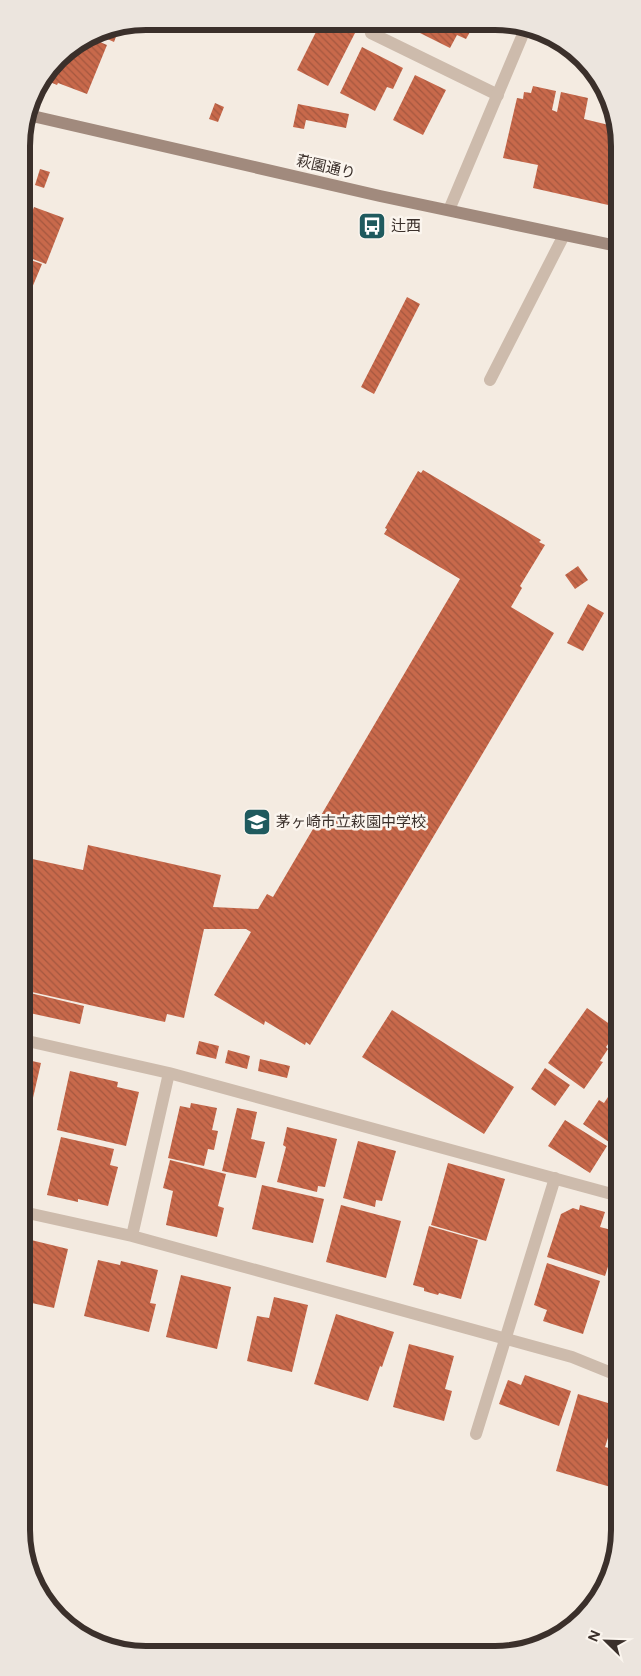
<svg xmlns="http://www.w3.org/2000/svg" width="641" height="1676" font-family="Figtree,'Noto Sans JP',sans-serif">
<defs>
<pattern id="building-back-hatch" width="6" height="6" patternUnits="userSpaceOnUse" patternTransform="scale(1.25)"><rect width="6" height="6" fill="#c8694b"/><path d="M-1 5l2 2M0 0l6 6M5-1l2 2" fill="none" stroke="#a4573f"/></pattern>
</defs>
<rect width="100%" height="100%" fill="#f4ebe1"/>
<path fill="url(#building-back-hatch)" d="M321,22L332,27L335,22L355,33L328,86L297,70Z
M423,23H475L466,39L457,35L450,48L418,32Z
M120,26L114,42L94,33L99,31Z
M88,37L107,45L87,94L58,83L57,85L45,80L47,74L64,52Z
M362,47L403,68L393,89L387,87L375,111L340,93Z
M415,75L446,90L423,135L393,120Z
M533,86L556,91L552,110L557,112L561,92L588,98L584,119L617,127V207L533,188L538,165L503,158L517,98L523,99L524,92L531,93Z
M215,103L224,107L218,122L209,119Z
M298,104L349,114L346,128L306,120L304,129L293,127Z
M40,169L50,172L44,188L35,185Z
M34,207L64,218L46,264L22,255V239Z
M22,257L42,264L24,307L22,306Z
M407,297L420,304L374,394L361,387Z
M423,470L541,540L539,542L545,545L520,586L522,588L511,607L554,633L310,1045L306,1042L305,1045L265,1021L264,1025L214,995L251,932L246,929H204L184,1018L167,1014L165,1022L23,990V857L83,870L88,845L221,875L213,907L258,909L267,894L273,897L460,579L384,534L387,529L385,528L418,471L421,473Z
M578,566L588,580L575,589L565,575Z
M588,604L604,613L583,651L567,643Z
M30,993L84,1006L80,1024L25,1012Z
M587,1008L618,1030L606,1047L608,1049L600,1061L603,1062L584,1089L548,1063Z
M392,1010L514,1087L484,1134L362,1057Z
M199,1041L219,1046L216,1059L196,1054Z
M228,1050L250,1056L247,1069L225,1063Z
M23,1059L41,1063L27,1124L23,1123Z
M260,1059L290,1066L287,1078L258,1071Z
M545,1068L570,1085L555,1106L531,1089Z
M70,1071L118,1082L117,1087L139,1092L126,1146L57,1130Z
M619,1072V1091L610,1085Z
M612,1091L619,1096V1149L583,1124L599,1100L604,1103Z
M191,1103L217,1108L212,1130L218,1131L214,1150L208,1149L204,1166L168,1158L180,1106L190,1108Z
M237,1108L257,1112L251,1139L265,1142L256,1178L222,1171Z
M565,1120L607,1146L590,1173L548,1146Z
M287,1127L337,1139L325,1187L318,1186L317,1192L277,1182L286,1147L283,1145Z
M61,1137L114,1149L110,1165L118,1167L108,1206L78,1199V1202L47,1195Z
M358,1141L396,1151L382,1201L376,1200L375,1207L343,1198Z
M170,1160L226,1174L218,1206L224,1208L217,1237L166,1225L173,1191L163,1188Z
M448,1163L505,1179L486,1241L431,1225Z
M262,1185L324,1199L313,1243L252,1229Z
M341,1205L401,1221L386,1278L326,1262Z
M580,1205L605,1212L600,1227L619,1232L605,1276L547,1257L561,1214L573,1208L579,1210Z
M429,1226L478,1240L461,1299L439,1293L438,1295L424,1291V1288L413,1285Z
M23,1238L68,1249L54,1308L23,1301Z
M98,1260L120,1265L121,1261L158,1270L150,1303L156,1304L149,1332L84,1316Z
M547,1263L600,1281L583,1334L543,1321L547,1310L534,1305Z
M181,1275L231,1287L217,1349L166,1337Z
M274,1297L308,1305L292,1372L247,1361L257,1316L269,1318Z
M336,1314L394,1332L382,1367L380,1366L368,1401L314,1384Z
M619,1317V1349L612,1345L615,1341L608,1337Z
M409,1344L454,1356L445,1389L452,1391L444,1421L393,1407Z
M525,1375L571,1391L559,1426L499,1404L508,1380L521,1385Z
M578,1394L618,1406L605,1447L619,1451V1470L614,1488L556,1471Z"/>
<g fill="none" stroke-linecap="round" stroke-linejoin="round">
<path stroke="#cdbbac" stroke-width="12" d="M371,33L498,95"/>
<path stroke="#cdbbac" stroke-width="12" d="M22,141L32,116
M449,210L526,27
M490,380L564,235
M23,1040L169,1073L619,1196
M23,1212L132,1236L572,1357L619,1376
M132,1236L169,1073
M476,1434L555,1178"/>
<path stroke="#a18a7d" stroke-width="12" d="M28,115L380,196L617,246"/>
</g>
<defs>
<g id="bus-square" transform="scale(1.4375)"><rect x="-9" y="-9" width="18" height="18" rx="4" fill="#1f5a5e" stroke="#fbf5ee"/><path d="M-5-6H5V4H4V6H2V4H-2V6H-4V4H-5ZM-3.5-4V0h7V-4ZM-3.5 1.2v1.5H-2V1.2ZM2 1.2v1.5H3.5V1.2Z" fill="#fff"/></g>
<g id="school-square" transform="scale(1.4375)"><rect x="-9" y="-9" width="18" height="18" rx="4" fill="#1f5a5e" stroke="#fbf5ee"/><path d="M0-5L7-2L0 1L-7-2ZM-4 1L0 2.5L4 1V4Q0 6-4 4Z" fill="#fff"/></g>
</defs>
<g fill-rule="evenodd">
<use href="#bus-square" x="372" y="226"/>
<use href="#school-square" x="257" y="822"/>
</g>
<g text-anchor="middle" stroke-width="5" stroke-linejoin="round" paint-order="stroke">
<g font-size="15" fill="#3b302b" stroke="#fbf5ee">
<text transform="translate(326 167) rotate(13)" y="5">萩園通り</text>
</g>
<g font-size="15" fill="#3b302b" stroke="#fbf5ee" text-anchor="start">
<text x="391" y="231">辻西</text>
<text x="276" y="827">茅ヶ崎市立萩園中学校</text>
</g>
</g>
<path d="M0 0H641V1676H0ZM146 30H495A116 116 0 0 1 611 146V1530A116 116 0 0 1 495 1646H146A116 116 0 0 1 30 1530V146A116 116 0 0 1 146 30Z" fill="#ece5de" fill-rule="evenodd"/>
<path fill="none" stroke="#3b302b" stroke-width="6" d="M146 30H495A116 116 0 0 1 611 146V1530A116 116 0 0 1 495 1646H146A116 116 0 0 1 30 1530V146A116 116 0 0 1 146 30Z"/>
<g transform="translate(606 1641) rotate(293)" stroke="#fbf5ee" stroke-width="4" paint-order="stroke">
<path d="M0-4L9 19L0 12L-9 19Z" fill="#3b302b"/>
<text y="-8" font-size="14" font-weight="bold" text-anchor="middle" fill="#3b302b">N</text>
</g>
</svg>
